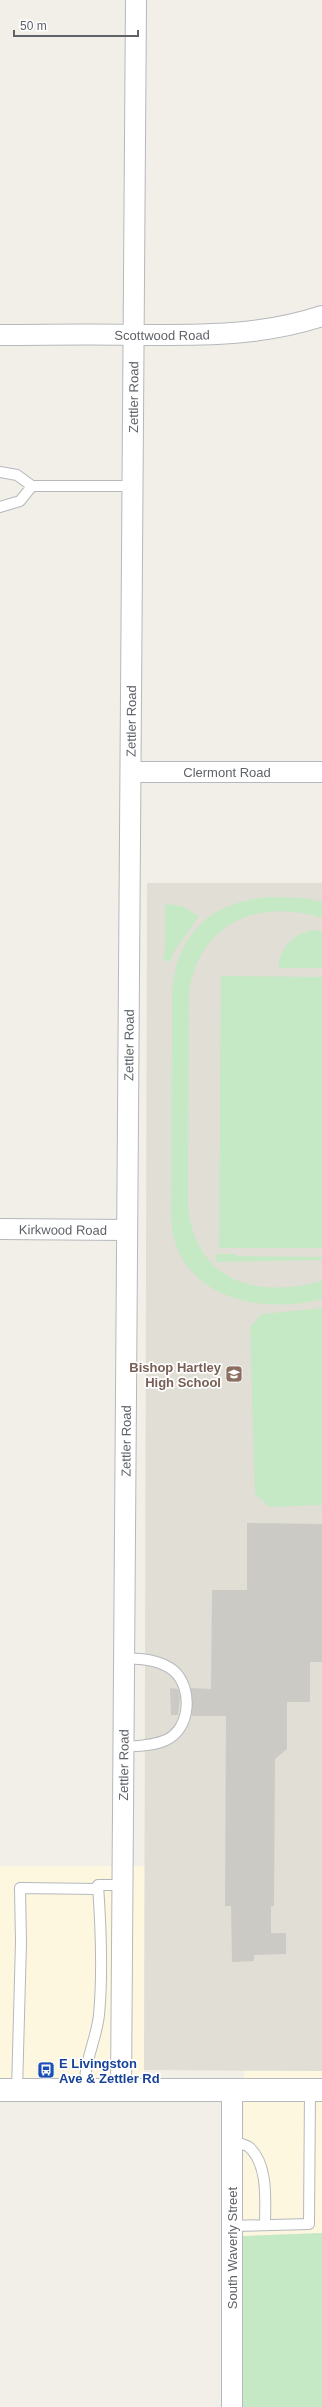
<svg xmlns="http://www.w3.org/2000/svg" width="322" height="2407" font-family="Arial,sans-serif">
<rect width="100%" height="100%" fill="#f1efe8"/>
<path fill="#fef7e0" d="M0,1866H145L144,2070L143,2092L0,2091Z
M244,2071H322V2233L243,2236Z"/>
<path fill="#e1ded6" d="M147,883H322V2071L144,2070Z"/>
<path fill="#c5e8c5" d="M270,897L303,898L322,902V918C258,898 198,923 189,994L188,1206C196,1282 256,1299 322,1281V1299C258,1316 174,1296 171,1217L172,994C176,933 210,902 270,897Z
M165,904L182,906L199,916L173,953L170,962L163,959L165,951Z
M314,930L322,931V968H278C281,947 292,934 314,930Z
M221,976L322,977V1248H219Z
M216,1254H236V1256L322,1257V1260L216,1262Z
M322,1308V1505L270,1507L255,1494L250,1327L262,1314Z
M322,2233V2407H241L243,2236Z"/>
<path fill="#cccac5" d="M247,1523L322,1524V1662H310V1702H287V1749L275,1759L274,1906H271V1933H286V1954L254,1955V1961L232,1962L231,1906H225L226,1716H192L191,1688L211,1689L212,1590H247Z
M170,1688L178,1689L180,1698L178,1715H171Z"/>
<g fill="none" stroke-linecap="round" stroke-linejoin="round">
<g stroke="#b5b8bc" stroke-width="12">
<path id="service" d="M0,472L17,475L32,486H133
M0,507L20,501L32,486
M123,1747C137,1746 153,1746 166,1740C191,1729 193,1688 174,1671C160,1659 141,1659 124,1658
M17,2090L21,1942L20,1888L98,1889
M85,2090C83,2064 96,2041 99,2015C103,1973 101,1928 98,1885H122
M232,2141C237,2143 245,2144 249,2147C269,2165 265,2202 265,2225
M232,2226L309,2224L310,2090"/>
</g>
<g stroke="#b5b8bc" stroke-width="22">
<g id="minor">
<path id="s1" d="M0,335C44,335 89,334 133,335C199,335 258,337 322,316"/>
<path id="s2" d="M131,772H322"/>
<path id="s3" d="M0,1229L127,1230"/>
<path id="s4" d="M121,2090L136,0"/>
<path d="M232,2407V2090"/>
</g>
</g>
<g stroke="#b6babf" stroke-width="24">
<path id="secondary" d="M0,2090H322"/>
</g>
<use href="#service" stroke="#fff" stroke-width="10"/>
<use href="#minor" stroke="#fff" stroke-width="20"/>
<use href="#secondary" stroke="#fff" stroke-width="22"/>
</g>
<defs>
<g id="school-square" transform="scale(0.9)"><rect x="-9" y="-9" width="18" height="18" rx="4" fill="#8d6e63" stroke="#fff"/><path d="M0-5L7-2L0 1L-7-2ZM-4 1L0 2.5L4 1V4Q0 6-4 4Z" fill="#fff"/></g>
<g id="bus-square" transform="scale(0.9)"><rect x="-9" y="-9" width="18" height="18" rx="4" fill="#1a4fb4" stroke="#fff"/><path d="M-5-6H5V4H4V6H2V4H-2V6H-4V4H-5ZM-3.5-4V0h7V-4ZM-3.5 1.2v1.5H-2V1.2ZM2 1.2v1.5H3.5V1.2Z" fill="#fff"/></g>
</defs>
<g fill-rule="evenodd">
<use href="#school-square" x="234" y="1374"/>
<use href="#bus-square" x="46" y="2070"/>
</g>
<g text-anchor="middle" stroke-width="3.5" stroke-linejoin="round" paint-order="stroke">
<g font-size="13" fill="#5f6368" stroke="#fff">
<text dy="5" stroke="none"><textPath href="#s1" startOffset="162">Scottwood Road</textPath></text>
<text dy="5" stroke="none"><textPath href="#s4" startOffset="1693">Zettler Road</textPath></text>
<text dy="5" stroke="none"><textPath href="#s4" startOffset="1369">Zettler Road</textPath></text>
<text dy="5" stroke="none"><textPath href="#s2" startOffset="96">Clermont Road</textPath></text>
<text dy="5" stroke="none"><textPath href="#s4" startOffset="1045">Zettler Road</textPath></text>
<text dy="5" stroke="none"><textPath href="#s3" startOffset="63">Kirkwood Road</textPath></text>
<text dy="5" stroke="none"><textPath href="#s4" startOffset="649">Zettler Road</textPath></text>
<text dy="5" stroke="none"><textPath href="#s4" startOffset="325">Zettler Road</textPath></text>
<text transform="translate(232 2248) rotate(-90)" y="5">South Waverly Street</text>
</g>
<g font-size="13" font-weight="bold" fill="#785e54" stroke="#fff" text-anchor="end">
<text x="221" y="1372">Bishop Hartley<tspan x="221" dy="15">High School</tspan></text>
</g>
<g font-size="13" font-weight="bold" fill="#164399" stroke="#fff" text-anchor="start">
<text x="59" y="2068">E Livingston<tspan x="59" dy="15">Ave &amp; Zettler Rd</tspan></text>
</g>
</g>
<path d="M14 30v6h124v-6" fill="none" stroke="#5f6368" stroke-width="2"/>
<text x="20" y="30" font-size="12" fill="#5f6368" stroke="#ffffff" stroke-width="3" paint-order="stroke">50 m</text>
</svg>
